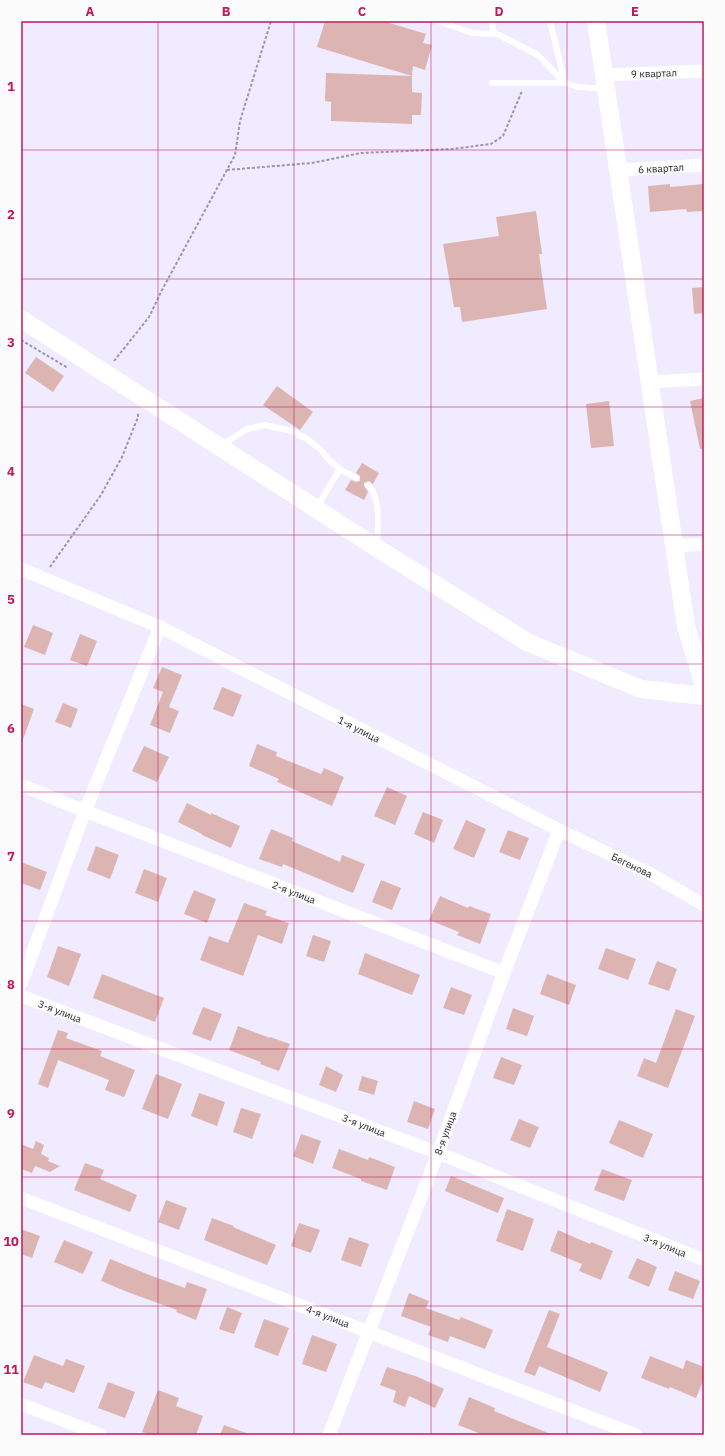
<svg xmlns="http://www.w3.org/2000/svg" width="725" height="1456" font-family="'IBM Plex Sans',sans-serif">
<rect width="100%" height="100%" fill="#f0ebff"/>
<path fill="#dcb5b2" d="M325,21H383L426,34L423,43L432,45L425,70L413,66L412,76L317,47Z
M326,73L412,76V92L422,93L421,115H412V124L331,121V102L325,101Z
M670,184V187L704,184V211L687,212L686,209L650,212L648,186Z
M536,211L542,254H539L547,309L462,322L460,307H454L443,244L499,236L496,217Z
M704,287V313L694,314L692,288Z
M36,357L64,376L53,392L25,373Z
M277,386L313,412L300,430L263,405Z
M704,398V448L700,449L690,401Z
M609,401L614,446L591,448L586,404Z
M362,463L379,473L373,484L369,481L364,483V486L368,492L364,500L345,490L351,480L356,482L360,481V476L356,473Z
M33,625L53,633L45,655L24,647Z
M80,634L97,641L87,666L70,660Z
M162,667L182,675L169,707L179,711L170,733L150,725L163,692L153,688Z
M222,687L242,695L233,717L213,709Z
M63,703L78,709L71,728L55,722Z
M21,704L34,709L22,742L21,741Z
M257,744L277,752L276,756L321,774L324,768L344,777L332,806L277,782L279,779L249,766Z
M144,746L169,757L157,782L132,771Z
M387,787L407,796L395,825L374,816Z
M187,803L211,815V813L240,826L231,848L202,835V834L178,822Z
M423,812L443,820L434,843L414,834Z
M466,820L486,829L474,858L453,849Z
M271,829L293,838L292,841L340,862L342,855L365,864L353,893L283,864L282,867L259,859Z
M508,830L529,838L520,860L499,852Z
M96,846L119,855L110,879L87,870Z
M21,862L47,872L40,890L21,883Z
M144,869L167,878L158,902L135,893Z
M381,880L401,888L392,910L372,902Z
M194,890L216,899L207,923L184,914Z
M440,896L468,908L469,906L491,914L480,944L457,935L459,932L429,920Z
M244,903L267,911L265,915L289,923L282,944L258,935L243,976L200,960L209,936L228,943Z
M313,935L331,941L324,962L306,956Z
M58,946L81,954L69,986L47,977Z
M606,948L636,959L628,980L598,969Z
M365,953L420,975L412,995L358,974Z
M657,961L677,969L669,991L648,984Z
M102,974L164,998L155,1022L93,998Z
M547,974L576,985L569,1005L540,994Z
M451,987L472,995L464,1015L443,1008Z
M203,1007L222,1014L211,1041L192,1034Z
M513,1008L534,1016L527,1036L506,1029Z
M676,1009L695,1016L668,1088L637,1076L644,1058L656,1063Z
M238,1026L270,1038V1037L290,1044L279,1071L260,1064L261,1062L229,1050Z
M58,1030L68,1033L66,1038L102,1051L100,1056L135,1070L124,1097L105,1090L109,1080L58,1060L48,1088L38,1084Z
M501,1057L522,1065L514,1085L493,1078Z
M326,1066L343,1075L336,1092L319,1085Z
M156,1074L182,1084L168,1119L142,1109Z
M362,1076L378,1081L374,1095L358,1090Z
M199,1093L225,1102L217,1126L191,1116Z
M414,1101L435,1109L428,1129L407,1122Z
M241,1108L261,1114L252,1139L233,1132Z
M519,1119L539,1127L530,1148L510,1140Z
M619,1120L653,1134L643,1158L609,1143Z
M301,1134L321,1141L313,1164L293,1156Z
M36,1141L44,1145L41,1154L49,1158L48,1161L60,1166L50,1172L35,1166L32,1173L21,1169V1144L33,1149Z
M339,1149L368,1160L369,1157L395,1167L387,1190L361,1181V1179L332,1168Z
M85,1163L104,1170L100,1179L137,1195L130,1212L74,1190Z
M602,1169L632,1180L624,1201L594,1190Z
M451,1176L504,1198L498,1213L445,1191Z
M166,1200L187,1208L179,1230L158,1222Z
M507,1209L534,1219L523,1251L496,1241Z
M212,1218L234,1226L233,1227L276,1245L267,1265L204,1240Z
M299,1223L320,1230L311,1253L291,1246Z
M21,1229L40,1236L32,1258L21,1254Z
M558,1230L590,1244L591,1242L613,1251L601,1280L579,1271L582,1264L550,1251Z
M349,1237L369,1244L361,1267L341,1260Z
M64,1240L93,1252L83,1274L54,1262Z
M637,1258L657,1267L649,1287L628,1278Z
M110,1259L152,1276L185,1288L187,1282L207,1289L196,1320L176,1312L177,1310L130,1293L101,1281Z
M675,1271L700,1281L693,1299L668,1290Z
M409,1293L429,1301L426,1308L459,1320L461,1317L493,1330L485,1349L450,1336L448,1342L428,1335L431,1327L401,1316Z
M227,1307L242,1313L234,1334L219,1329Z
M549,1310L560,1314L547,1347L608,1372L600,1392L539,1366L535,1376L524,1372Z
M264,1319L289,1328L278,1356L254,1347Z
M312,1335L337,1344L326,1372L302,1364Z
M34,1355L63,1366L66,1359L85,1366L74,1393L45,1382L42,1389L23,1382Z
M650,1356L683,1369L686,1360L704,1367V1379L696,1398L670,1387L669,1389L641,1378Z
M387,1367L418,1377L444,1389L435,1408L409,1396L405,1407L393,1402L396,1391L380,1385Z
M108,1382L135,1392L125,1418L98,1408Z
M158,1390L179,1398L176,1406L203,1416L196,1435H151L142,1432Z
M469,1397L495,1408L494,1411L553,1435H484L458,1425Z
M224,1425L249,1434V1435H220Z"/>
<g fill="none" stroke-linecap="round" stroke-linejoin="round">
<path stroke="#9b97a7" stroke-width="2" stroke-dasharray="3 2" stroke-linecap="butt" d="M227,170L312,163L361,153L452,149L491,144L503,136L522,91
M21,340L68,368
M114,361L149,317L162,290L235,155L240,121L271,21
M50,567L101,495L122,457L138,417V412"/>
<path stroke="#fff" stroke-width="6" d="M438,21L472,33L497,34
M492,21L493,30L497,34L538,55L565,83L578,87L605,89
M492,83H565L550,21
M222,445L247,429L265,425L292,431L307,439L320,449L328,459L340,469L356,478
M368,485C381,497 378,527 377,544
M317,507L340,469"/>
<path stroke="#fff" stroke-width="13" d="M604,75L704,71
M618,170L704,165
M650,382L704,379
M674,546L704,544
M21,569L160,627L559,830L649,873L704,905
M21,785L85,811L504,973
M21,984L85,811L160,627
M21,996L438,1153L704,1260
M21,1198L636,1435
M21,1404L101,1435
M329,1435L438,1153L504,973L559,830"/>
<path stroke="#fff" stroke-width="18" d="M596,21L686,626L704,686
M21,319L377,548L527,642L641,689L704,696"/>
</g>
<path fill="none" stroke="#c2185b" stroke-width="1" stroke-opacity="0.55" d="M158,21V1435M294,21V1435M431,21V1435M567,21V1435M21,150H704M21,279H704M21,407H704M21,535H704M21,664H704M21,792H704M21,921H704M21,1049H704M21,1177H704M21,1306H704"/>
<g text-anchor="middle" stroke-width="3" stroke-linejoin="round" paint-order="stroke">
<g font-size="10" fill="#25222e" stroke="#fbfbfb">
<text transform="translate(654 73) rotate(-2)" y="4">9 квартал</text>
<text transform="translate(661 168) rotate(-3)" y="4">6 квартал</text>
<text transform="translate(359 729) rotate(27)" y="4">1-я улица</text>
<text transform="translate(632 865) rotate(26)" y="4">Бегенова</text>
<text transform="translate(294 892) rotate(21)" y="4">2-я улица</text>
<text transform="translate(60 1011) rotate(21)" y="4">3-я улица</text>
<text transform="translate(364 1125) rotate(21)" y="4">3-я улица</text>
<text transform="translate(445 1133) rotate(-70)" y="4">8-я улица</text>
<text transform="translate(665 1245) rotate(22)" y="4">3-я улица</text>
<text transform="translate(328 1316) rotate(21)" y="4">4-я улица</text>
</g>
</g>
<rect width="725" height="1456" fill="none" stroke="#fbfbfb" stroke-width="44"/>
<rect x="22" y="22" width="681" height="1412" fill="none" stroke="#c2185b" stroke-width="1.5"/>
<g font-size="13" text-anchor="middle" font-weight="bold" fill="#c2185b">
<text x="90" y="16">A</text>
<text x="226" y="16">B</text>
<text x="362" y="16">C</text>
<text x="499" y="16">D</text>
<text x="635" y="16">E</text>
<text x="11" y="91">1</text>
<text x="11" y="219">2</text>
<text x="11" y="347">3</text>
<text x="11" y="476">4</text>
<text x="11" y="604">5</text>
<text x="11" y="733">6</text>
<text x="11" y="861">7</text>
<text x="11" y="989">8</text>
<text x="11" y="1118">9</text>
<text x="11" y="1246">10</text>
<text x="11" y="1374">11</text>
</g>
</svg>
